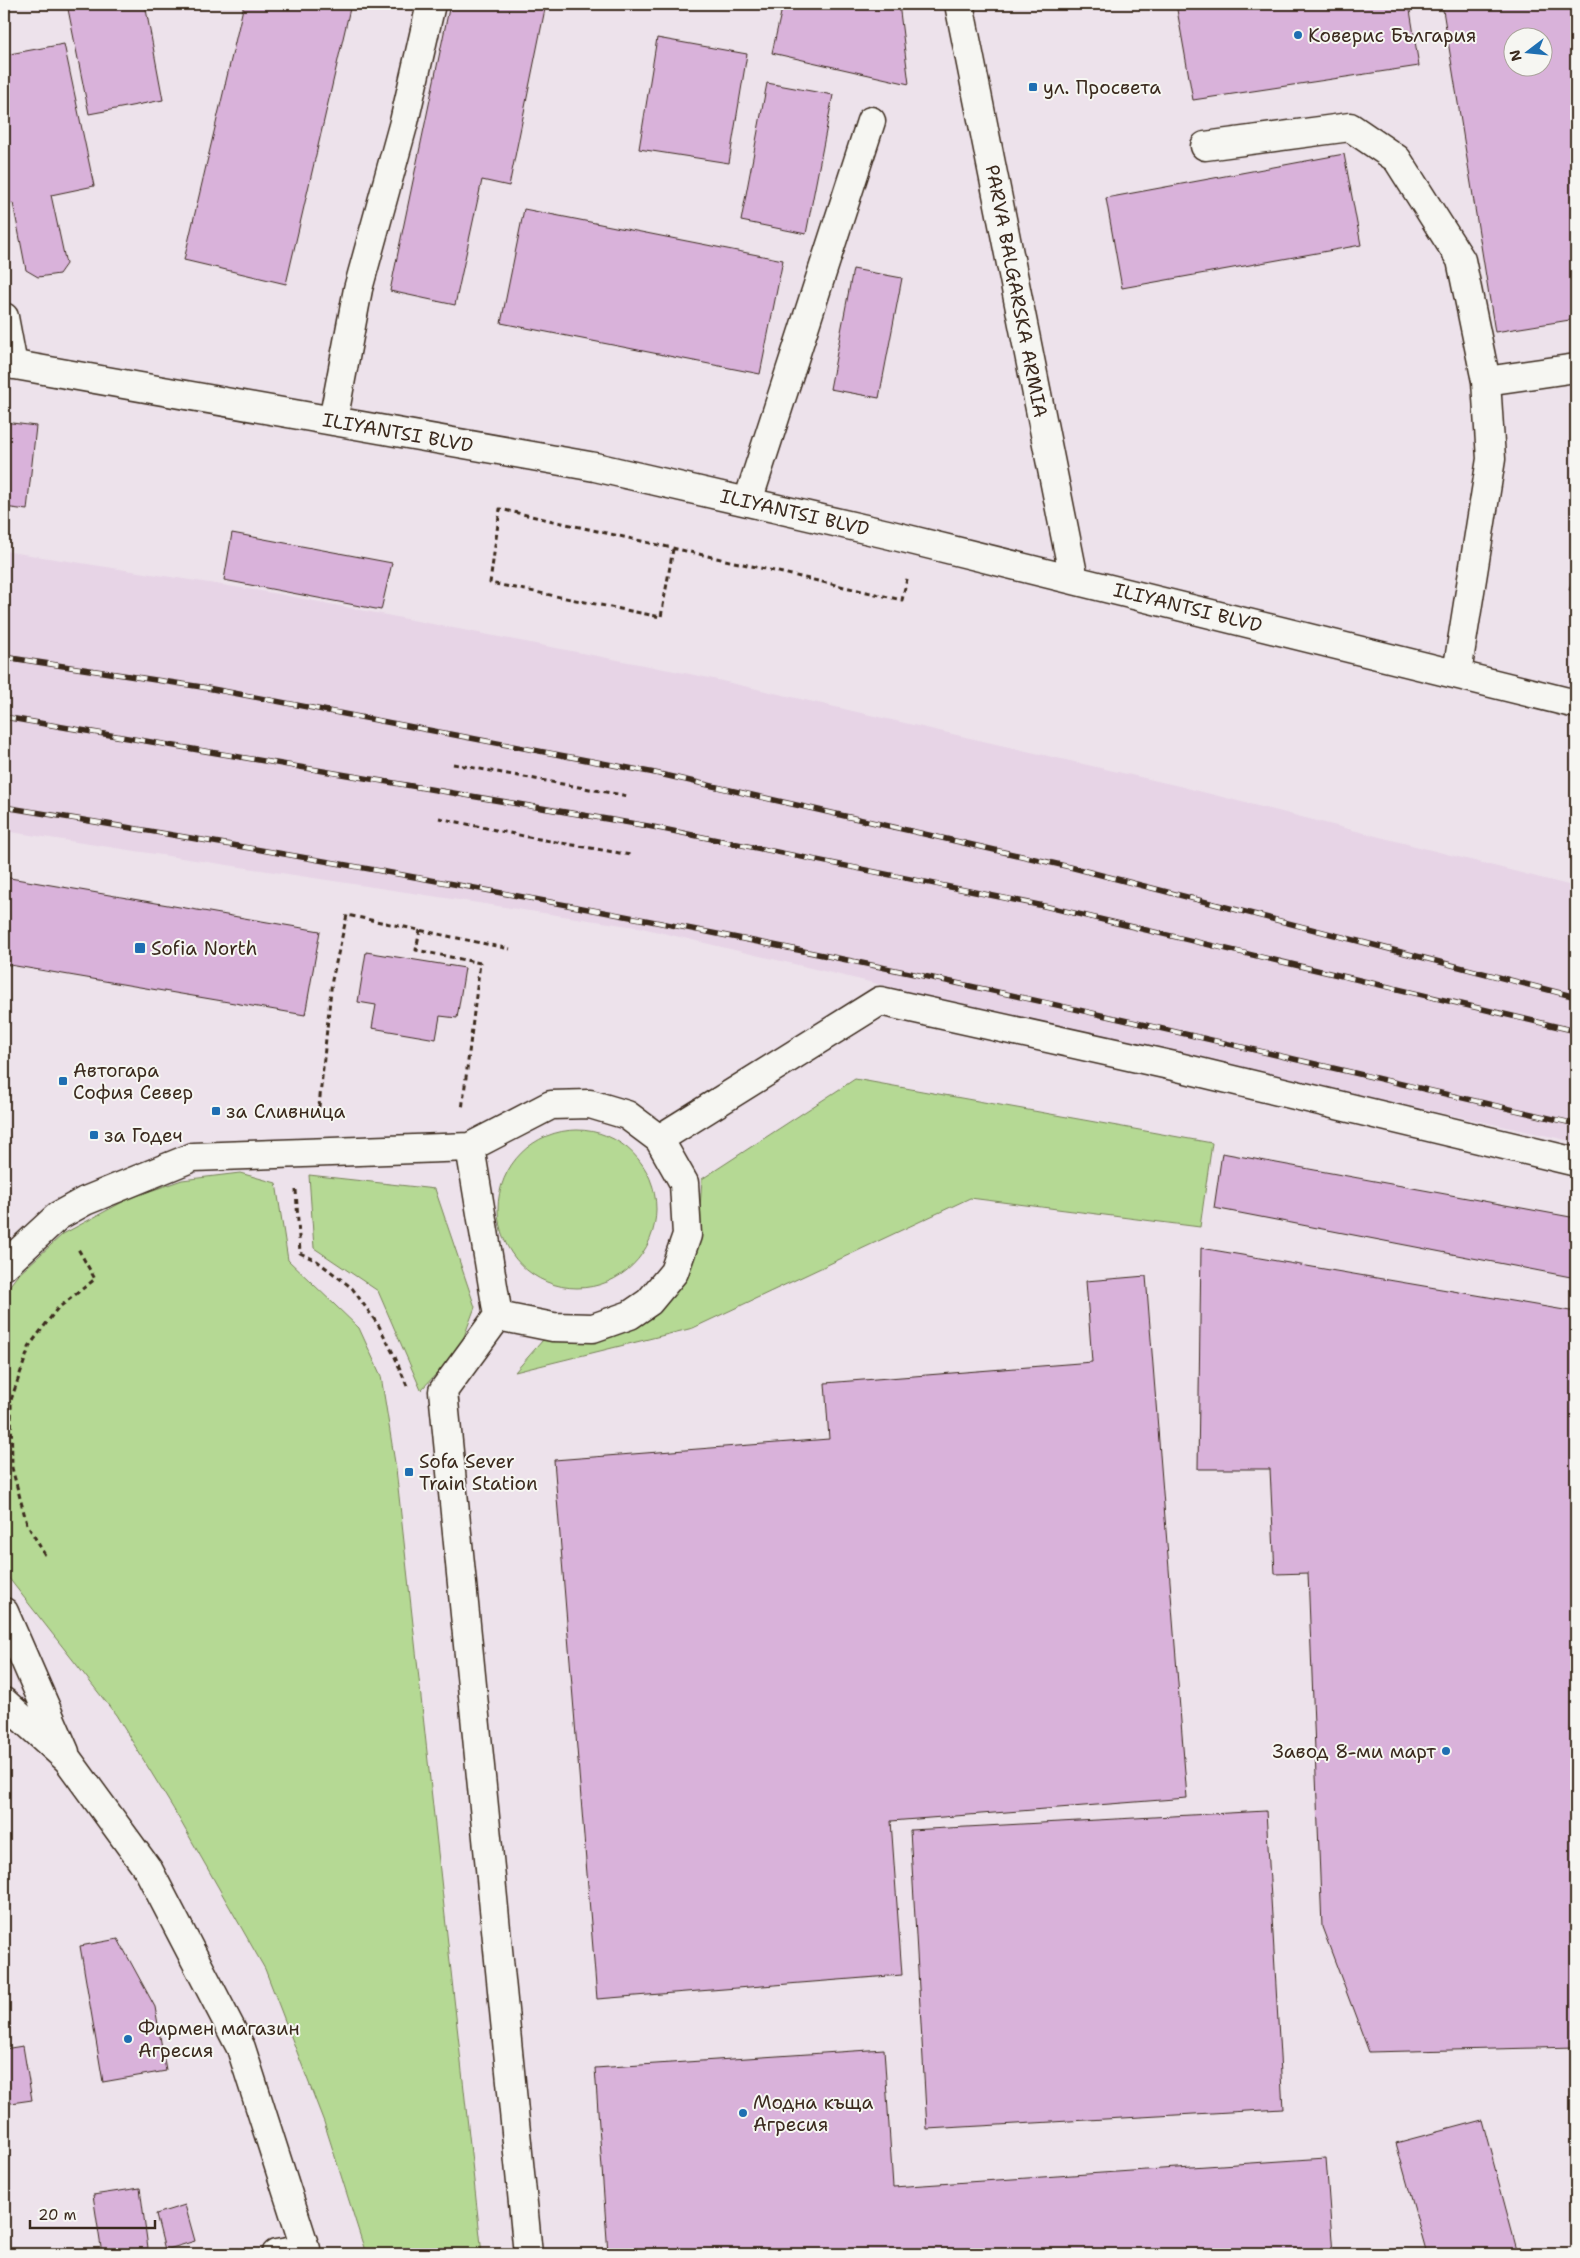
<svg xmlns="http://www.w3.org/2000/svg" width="1580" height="2258" font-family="'Shantell Sans',sans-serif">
<rect width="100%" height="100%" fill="#ede2eb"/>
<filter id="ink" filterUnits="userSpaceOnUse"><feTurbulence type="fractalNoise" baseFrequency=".02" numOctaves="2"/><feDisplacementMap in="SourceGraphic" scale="10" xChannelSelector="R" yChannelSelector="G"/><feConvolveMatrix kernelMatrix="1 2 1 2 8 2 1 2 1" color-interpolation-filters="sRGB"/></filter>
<g filter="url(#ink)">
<path fill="#e7d4e6" d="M4,551L273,593L700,676L1179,786L1576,887V1142L1210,1063L642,928L4,831Z"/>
<path fill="#b5d994" stroke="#788259" d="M855,1079L1212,1143L1200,1227L970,1198L693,1328L515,1372L543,1340L593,1338L649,1316L685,1282L698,1238L702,1179Z
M498 1209a79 79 0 1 1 158 0a79 79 0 1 1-158 0Z
M240,1173L276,1183L288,1260L359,1328L381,1376L396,1469L482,2254H366L324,2122L265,1969L173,1808L116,1715L4,1572V1293L17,1276L63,1234L130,1198L182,1180Z
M309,1175L435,1189L475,1307L459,1350L421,1390L378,1291L314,1248Z"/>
<path fill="#d9b2da" stroke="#3b2a1e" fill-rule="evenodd" d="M67,4H145L163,100L89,114Z
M244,4H351L286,284L184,260Z
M450,4H546L509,186L482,180L455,305L390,291Z
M783,4H899L909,84L772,53Z
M1176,4H1409L1419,66L1193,100Z
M1442,4H1576V319L1495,332ZM1512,38H1542V68H1512Z
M657,38L747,54L729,163L639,149Z
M64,44L94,186L51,195L66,264L59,274L38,277L26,270L13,203L4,206V55Z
M767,83L833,95L806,234L741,221Z
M1344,154L1361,245L1122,288L1106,198Z
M524,209L783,260L760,374L501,323Z
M853,269L902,278L879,398L830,389Z
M4,422L36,426L27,510L4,507Z
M232,533L392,563L381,610L224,580Z
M1576,567V592L1569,590Z
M4,877L320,931L305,1015L4,964Z
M366,952L465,968L457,1018L440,1016L436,1039L372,1028L376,1005L358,1002Z
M1222,1153L1576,1218V1278L1214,1208Z
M1201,1248L1576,1312V2047L1369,2052L1322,1927L1308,1573L1275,1574L1270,1469H1198Z
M1146,1276L1187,1798L891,1821L902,1975L597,1999L554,1460L829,1439L825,1383L1092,1362L1086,1281Z
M1266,1811L1283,2109L927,2129L910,1830Z
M118,1939L155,2007L166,2071L103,2082L80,1946Z
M23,2046L32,2100L4,2104V2049Z
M884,2049L893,2187L1326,2158L1333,2254H608L595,2068Z
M1482,2120L1518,2254H1427L1396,2143Z
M140,2188L148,2248L102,2254L93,2195Z
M185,2205L195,2241L165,2250L156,2214Z"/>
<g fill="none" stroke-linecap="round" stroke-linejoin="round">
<g stroke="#3b2a1e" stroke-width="31">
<path id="minor" d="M959,4L1074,579
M1205,146L1350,127L1397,159L1461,260L1486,381L1491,459L1457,673
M4,317L13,365
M4,363L595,467L887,534L1576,704
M1486,381L1576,368
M333,421L358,289L404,122L431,4
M748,501L871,121
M659,1139L880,1001L1174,1066L1576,1162
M470,1147L498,1316L443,1391L528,2254
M4,1266L58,1216L85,1201L193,1157L470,1147L551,1105L590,1104L627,1115L659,1139L684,1183L687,1235L674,1272L649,1302L630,1315L593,1328L553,1327L498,1316
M4,1612L65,1752
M4,1702L68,1760L149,1871L241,2048L307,2254
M276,2254L306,2249"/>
</g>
<path stroke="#3b2a1e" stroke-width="3" stroke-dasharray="5 4" stroke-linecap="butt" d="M673,549L661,617L490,583L500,509L902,600L908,575
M453,764L628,796
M439,818L533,838L631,855
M420,930L416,950L480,963L462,1110
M318,1116L332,980L347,915L510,949
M296,1190L300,1253L317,1261L352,1288L379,1326L395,1357L407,1386
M45,1555L27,1524L12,1468L11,1400L30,1345L57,1309L95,1279L77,1247"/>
<use href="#minor" stroke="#f6f6f2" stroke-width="28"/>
<g stroke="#3b2a1e" stroke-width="5.5">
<path id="rail" d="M4,657L202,687L655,773L1070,867L1576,997
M4,717L648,826L1044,906L1576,1031
M4,807C256,848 507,892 758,942C1032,996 1304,1062 1576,1124"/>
</g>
<use href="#rail" stroke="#f6f6f2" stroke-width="4" stroke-dasharray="11" stroke-linecap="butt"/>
</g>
</g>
<g fill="#1f6fb2" stroke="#f6f6f2" stroke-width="2">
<circle cx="1298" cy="35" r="5"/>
<rect x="1028" y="82" width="10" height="10" rx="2.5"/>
<rect x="134" y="942" width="12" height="12" rx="2.5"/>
<rect x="58" y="1076" width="10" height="10" rx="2.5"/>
<rect x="211" y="1106" width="10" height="10" rx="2.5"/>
<rect x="89" y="1130" width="10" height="10" rx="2.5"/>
<rect x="404" y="1467" width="10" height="10" rx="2.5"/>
<circle cx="1446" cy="1751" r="5"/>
<circle cx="128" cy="2039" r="5"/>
<circle cx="743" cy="2113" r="5"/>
</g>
<g text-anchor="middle" stroke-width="4" stroke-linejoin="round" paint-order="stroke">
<g font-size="19" fill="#3b2a1e" stroke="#f6f6f2" text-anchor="start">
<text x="1308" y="42">Коверис България</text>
<text x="1043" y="94">ул. Просвета</text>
<text x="151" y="955">Sofia North</text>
<text x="73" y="1077">Автогара<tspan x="73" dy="22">София Север</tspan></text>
<text x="226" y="1118">за Сливница</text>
<text x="104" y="1142">за Годеч</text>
<text x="419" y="1468">Sofa Sever<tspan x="419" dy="22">Train Station</tspan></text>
<text x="1436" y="1758" text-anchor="end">Завод 8-ми март</text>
<text x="138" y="2035">Фирмен магазин<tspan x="138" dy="22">Агресия</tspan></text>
<text x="753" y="2109">Модна къща<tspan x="753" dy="22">Агресия</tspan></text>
</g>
<g font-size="19" fill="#3b2a1e" stroke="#f6f6f2">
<text transform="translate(1017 291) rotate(79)" y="7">PARVA BALGARSKA ARMIA</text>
<text transform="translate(398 432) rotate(10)" y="7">ILIYANTSI BLVD</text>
<text transform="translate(795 512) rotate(13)" y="7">ILIYANTSI BLVD</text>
<text transform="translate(1188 607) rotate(14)" y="7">ILIYANTSI BLVD</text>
</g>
</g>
<rect width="1580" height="2258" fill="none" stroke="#f6f6f2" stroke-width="20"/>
<rect x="10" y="10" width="1560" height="2238" fill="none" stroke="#3b2a1e" stroke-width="2" filter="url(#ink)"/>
<g transform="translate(1528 52) rotate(254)"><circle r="24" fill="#f6f6f2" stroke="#aba49d"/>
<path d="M0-4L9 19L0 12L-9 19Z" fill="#1f6fb2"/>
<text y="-8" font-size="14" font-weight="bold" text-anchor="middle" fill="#3b2a1e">N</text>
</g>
<path d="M30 2220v8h125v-8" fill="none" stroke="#3b2a1e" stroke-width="2.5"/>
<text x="38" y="2220" font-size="15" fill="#3b2a1e" stroke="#f6f6f2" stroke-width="4" paint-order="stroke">20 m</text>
</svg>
